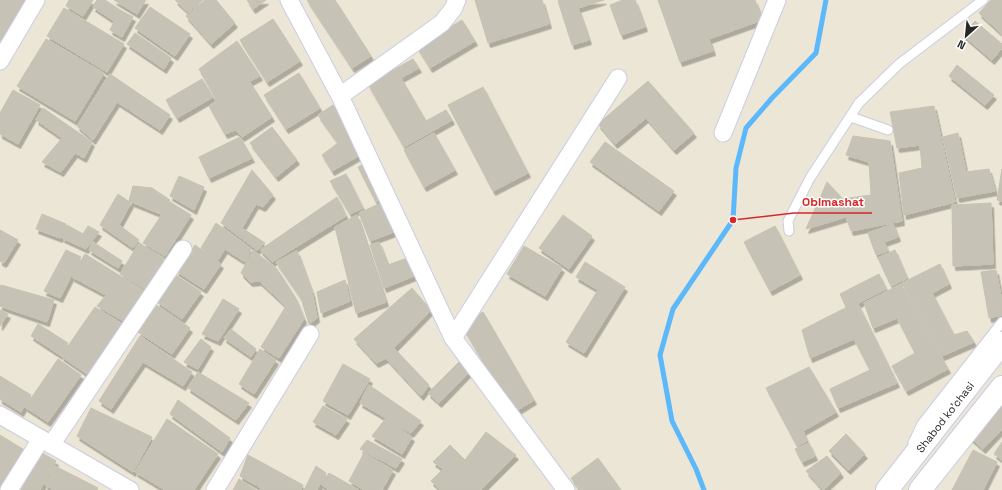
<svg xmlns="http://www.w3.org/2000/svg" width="1002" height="490" font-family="'Space Grotesk',sans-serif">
<defs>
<filter id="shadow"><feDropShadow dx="2.5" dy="4.5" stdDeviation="0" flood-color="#0004"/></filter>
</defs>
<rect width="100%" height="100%" fill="#ece6d6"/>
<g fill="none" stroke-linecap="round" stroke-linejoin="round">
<path stroke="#5bb8fb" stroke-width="5" d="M704,490L696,469L672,421L660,355L673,309L733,220L736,168L746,128L772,98L816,53L826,0"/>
</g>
<path fill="#c6c2b6" stroke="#c7c2b0" filter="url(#shadow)" d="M0,0H33L8,45L0,40Z
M69,0H93L83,16L66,6Z
M97,0H105L120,10L114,21L93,7Z
M114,0H146L137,14Z
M175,0H203L188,12Z
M205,0H216L235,23L211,44L186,16Z
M247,0H266L253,9Z
M307,0H335L371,56L352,68Z
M475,0H542L549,24L488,43Z
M561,0H604L578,8L589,40L572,45L558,1Z
M623,0H635L645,27L621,35L610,5Z
M658,0H755L762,20L709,39L713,51L680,62Z
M991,0H1002V34L979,13Z
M150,7L190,34L175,56L135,28Z
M64,8L124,44L107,72L47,36Z
M120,10L133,17L122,37L110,30Z
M273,19L300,61L267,82L240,40Z
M462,20L475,41L430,68L417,47Z
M975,21L1002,44V48L992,60L963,35Z
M135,33L171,58L164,69L127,44Z
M46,39L104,73L75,121L17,86Z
M237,41L260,76L216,99L199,69Z
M413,59L419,68L401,78L426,121L446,110L452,120L404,147L368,84Z
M957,65L994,95L985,105L949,76Z
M299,73L320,108L286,129L264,95Z
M110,74L170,115L160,130L117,102L93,140L77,126Z
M202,79L213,97L177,118L166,100Z
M248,79L272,117L242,137L235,130L225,134L209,106Z
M648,81L694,133L674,150L646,118L615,144L598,124Z
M483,87L528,173L493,191L448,105Z
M13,90L40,105L18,144L0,134V113Z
M333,105L367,151L332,171L322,155L338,143L318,115Z
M934,106L955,202L904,215L899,173L922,168L920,145L897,148L890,112Z
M43,108L92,142L84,158L75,153L61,172L42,162L62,138L36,120Z
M272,127L297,160L276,177L250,143Z
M434,133L455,170L424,187L404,150Z
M958,133L966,172L989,169L995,191L957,198L943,137Z
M853,136L890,141L902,221L851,231L846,217L806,229L827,182L843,199L871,195L869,162L846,155Z
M240,137L252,158L209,178L199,157Z
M605,142L674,191L659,211L590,162Z
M370,161L392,195L376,202L358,167Z
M1002,169V201L997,200Z
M252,170L273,195L263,207L256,204L242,228L265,243L257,250L221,223Z
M346,174L363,208L350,214L330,181Z
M179,176L204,187L194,210L170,196Z
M133,186L152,188L170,200L161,214L129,201Z
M118,194L131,203L119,225L139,240L133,248L100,225Z
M337,197L346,216L272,262L260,250Z
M392,198L407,227L370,241L359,213Z
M170,202L191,215L165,256L143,243Z
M991,203L993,264L953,266L952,205Z
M42,214L66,224L60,238L36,229Z
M357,215L386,302L356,313L335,227Z
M563,215L592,236L569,269L539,248Z
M216,223L251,249L245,262L225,249L218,260L201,248Z
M893,224L898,237L884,242L888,251L876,255L868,233Z
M67,225L83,234L88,226L99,232L86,249L62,238Z
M775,226L800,275L770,291L744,242Z
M0,230L18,240L4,263L0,261Z
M93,242L122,261L118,268L89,250Z
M379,242L388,265L418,254L424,272L384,288L370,245Z
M139,243L164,258L147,290L120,274Z
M195,245L221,264L204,289L176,271Z
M524,246L562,268L545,296L507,274Z
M66,250L81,257L60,298L44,291Z
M253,250L277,269L295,297L304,319L279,358L261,347L286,306L259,281L250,282L241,273Z
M895,250L907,278L891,286L878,258Z
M297,251L312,292L317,318L309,324L301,298L276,262Z
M85,254L146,292L127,323L97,306L106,295L72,277Z
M585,262L625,287L584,353L566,342L598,290L576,277Z
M940,264L949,284L932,293L954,335L967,331L974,342L942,356L902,283Z
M996,270L1002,302V315L989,318L981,272Z
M174,274L201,292L182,319L157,302Z
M879,274L886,289L847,309L840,294Z
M345,280L350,301L321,313L317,292Z
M901,284L948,369L906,391L892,366L915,353L897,318L873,328L864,303Z
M1,285L54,300L47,322L0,306V288Z
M412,288L431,310L394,348L429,385L421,396L386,358L376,363L354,339Z
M223,299L239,309L218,341L202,334Z
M857,302L897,383L838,408L830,389L870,370L854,339L810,358L802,330Z
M156,305L190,328L172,354L138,332Z
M95,307L124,325L87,374L61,356Z
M0,310L8,314L0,326Z
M483,312L534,400L513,413L461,324Z
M38,324L68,343L60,355L31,336Z
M231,329L256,349L251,357L224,338Z
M140,336L192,372L183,386L143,362L111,409L99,401Z
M201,339L211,347L198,369L184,362Z
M260,349L276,360L254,394L239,384Z
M58,359L81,375L48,422L25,407Z
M459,362L471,370L439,403L428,393Z
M343,364L370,379L348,415L323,401Z
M809,367L836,412L803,431L807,441L797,446L766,388Z
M198,372L249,403L236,420L188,388Z
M0,376L31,395L21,412L0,399Z
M369,385L421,421L411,433L360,403Z
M1002,395V429L983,449L966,434Z
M178,400L230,438L222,452L170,414Z
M323,406L347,419L336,435L313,422Z
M91,408L152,437L133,472L77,436Z
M386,418L412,437L402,454L372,436Z
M167,419L218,454L194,490H165L135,472Z
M486,432L516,455L481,490H441L431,481L443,469L433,462L450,445L465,460Z
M846,434L865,454L848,470L829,451Z
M0,435L26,451L4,490H0Z
M367,440L402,459L396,468L360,449Z
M1002,442V460L994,454Z
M809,443L815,456L802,462L795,449Z
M973,450L997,462L983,490H952Z
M42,453L56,461L40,490H21Z
M364,453L393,470L382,490H364L349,481Z
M248,455L303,485L301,490H260L261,488L240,476Z
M827,456L841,473L823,490L806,471Z
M598,458L621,490H580L571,478Z
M55,466L98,488L97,490H54L45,485Z
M316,466L326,473L317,490H304Z
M329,473L359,490H329L321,484Z
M239,479L256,490H233Z"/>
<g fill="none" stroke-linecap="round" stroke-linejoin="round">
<g stroke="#cbcce2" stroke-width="11">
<path id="service" d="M851,117L888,130
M789,231L788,221L810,178L859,103L899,64L983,0
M913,443L922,424L1002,322"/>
</g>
<g stroke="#cbcce2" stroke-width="19">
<path id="minor" d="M289,0L340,96L453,338L566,490
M0,61L36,0
M340,96L442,23L453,9L457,0
M723,133L777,0
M453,338L618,78
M0,415L130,490
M51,445L183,249
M9,490L41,439
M215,490L310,334"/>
</g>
<g stroke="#cbcce2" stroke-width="24">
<path id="secondary" d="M887,490L1002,343
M920,490L1002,387"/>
</g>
<use href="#service" stroke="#fff" stroke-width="9"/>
<use href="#minor" stroke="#fff" stroke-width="17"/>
<use href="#secondary" stroke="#fff" stroke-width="22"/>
</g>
<g text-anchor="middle" stroke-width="3" stroke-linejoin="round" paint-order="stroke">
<g font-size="11" fill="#272727" stroke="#fff">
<text transform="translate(945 417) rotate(-52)" y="4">Shabod ko'chasi</text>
</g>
</g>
<path fill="none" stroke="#d62828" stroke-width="1.5" d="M733 220L794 213H872"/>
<circle fill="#d62828" stroke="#fff" stroke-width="1.5" cx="733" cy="220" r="4"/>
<g font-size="12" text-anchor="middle" font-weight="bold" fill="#d62828" stroke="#fff" stroke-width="3" stroke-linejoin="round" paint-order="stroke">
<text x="833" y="206">Obimashat</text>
</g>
<g transform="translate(966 36) rotate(207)" stroke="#ffffff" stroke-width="3" paint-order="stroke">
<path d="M0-3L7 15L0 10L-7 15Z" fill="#272727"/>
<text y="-6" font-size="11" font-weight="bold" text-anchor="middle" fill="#272727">N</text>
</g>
</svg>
